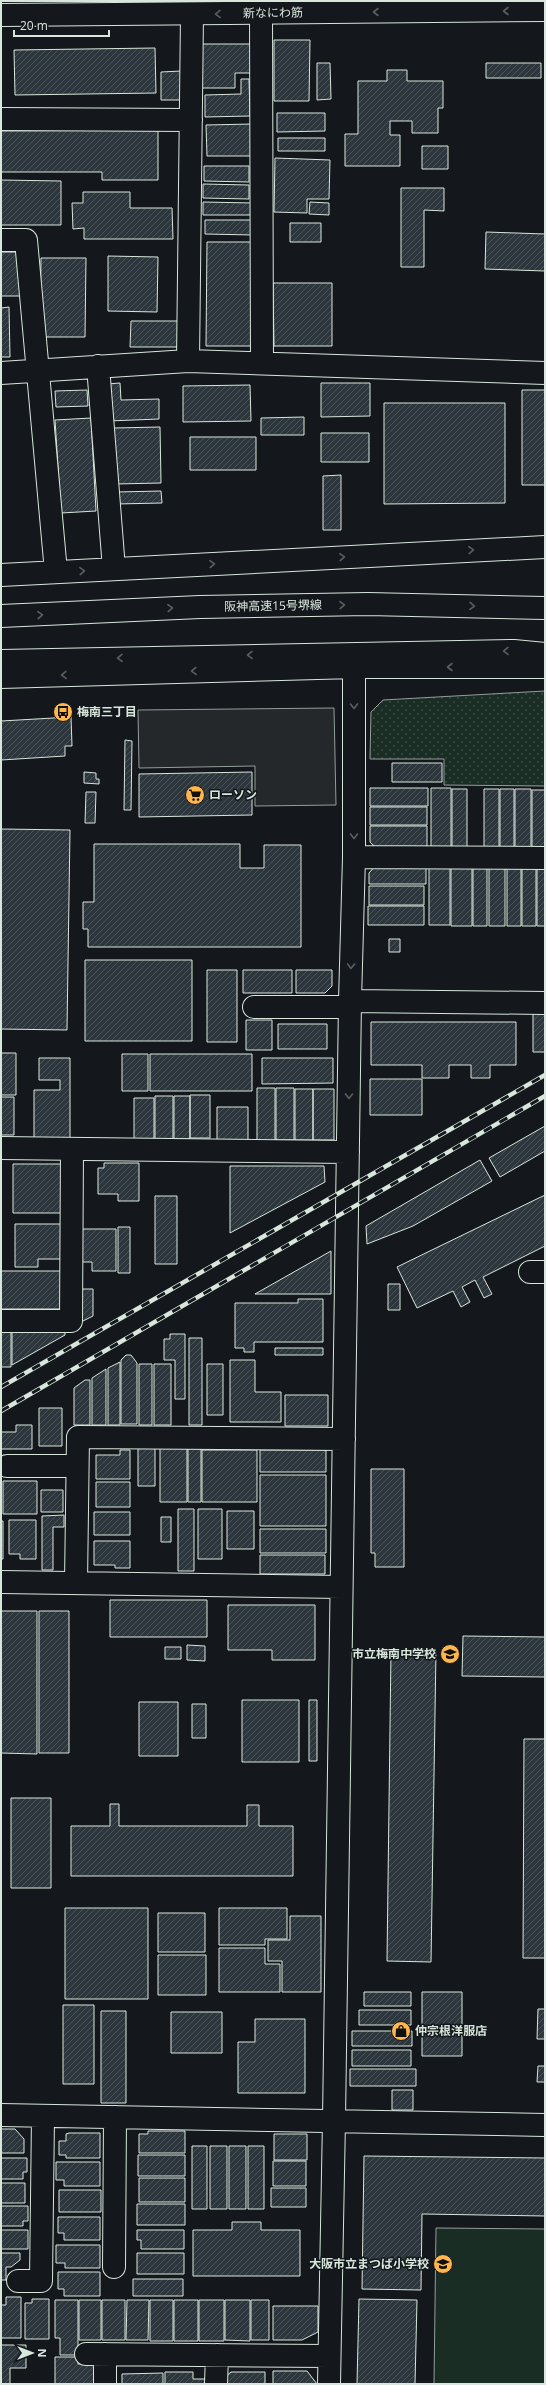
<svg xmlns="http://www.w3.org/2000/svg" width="546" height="2385" font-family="'Open Sans','Noto Sans JP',sans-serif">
<defs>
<pattern id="green-dots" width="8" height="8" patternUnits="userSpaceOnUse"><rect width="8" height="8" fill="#1a2d24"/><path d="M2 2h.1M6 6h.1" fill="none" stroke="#3b4b43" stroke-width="1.8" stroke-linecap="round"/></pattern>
<pattern id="building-hatch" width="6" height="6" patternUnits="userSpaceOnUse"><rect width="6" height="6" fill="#2c363c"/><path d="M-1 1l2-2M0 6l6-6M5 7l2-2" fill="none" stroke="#4a5358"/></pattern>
</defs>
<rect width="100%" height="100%" fill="#14181c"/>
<path fill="url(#green-dots)" stroke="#939e99" d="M545,691V786L444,785V759H370L371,712L383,700Z"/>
<path fill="#1a2d24" stroke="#939e99" d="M436,2228L545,2229V2384H434Z"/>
<path fill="#24282b" stroke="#939e99" d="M334,708L336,805L255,806V766L139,768L138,710Z"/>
<path fill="url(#building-hatch)" stroke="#d8e6dc" d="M274,40H310L309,101H274Z
M202,44H252L251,73H235V88H202Z
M155,48L156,93L15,95L14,50Z
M317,63H330L331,99L317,100Z
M486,63H541V78H486Z
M387,70H407V81H443V108H438V133H412V121H390V135H400V166H345V134H358V81H387Z
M181,71V100H161V72Z
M241,79H249L250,116L205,117V95L241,94Z
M277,113H325V131L277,132Z
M252,124V156H207L206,125Z
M158,130V180H102V172H1V131Z
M278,138H325V151H278Z
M422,146H448V169H422Z
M275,158L330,160L329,199H307V213L274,212Z
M204,166H249V182L204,181Z
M1,180L61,181V225H1Z
M203,184L249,185V199L203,198Z
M401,188H444V211L424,210V267H401Z
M83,192H130V208H172L173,239H84V228L73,229L72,203H83Z
M203,202L254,203V215H203Z
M310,202L329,203V215L309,214Z
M205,220H253V235L205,234Z
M290,223H321V242H290Z
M486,232L545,234V271L485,269Z
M207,242H253L252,346H206Z
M1,252H20V296H1Z
M108,256L158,257L157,312L108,311Z
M41,258H86L85,337H40Z
M273,283H332V346H274Z
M9,307L10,357H1V308Z
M131,321H178V347H130Z
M120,383L121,400L159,399V419L108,421L107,384Z
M321,383H370V416L321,417Z
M250,385L251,421L183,422V386Z
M87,390L88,406L56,407L55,391Z
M522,390H545V485H522Z
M384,403H505V503L384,504Z
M304,417V435H261V418Z
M91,418L96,511L61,513L55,420Z
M160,427L161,483L115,484L114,428Z
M321,433H369V462H321Z
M190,437H256V470H190Z
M341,475V530H323V476Z
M161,491L162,503L116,504V492Z
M71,717L72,746H65V756L1,760V721Z
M125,740L132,741L131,810H124Z
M392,763H442V782H392Z
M84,772L96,773V779H99V784L84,783Z
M252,772V815L139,817V774Z
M370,788H428V806H370Z
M431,788H451V850H431Z
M452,789H467V849H452Z
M484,789H499V849H484Z
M500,789H514V849H500Z
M515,789H531V849H515Z
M532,790H545V849H532Z
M86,792H96L95,823H85Z
M370,807H427V825H370Z
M370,826H427V849H377L370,842Z
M1,829L70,830L67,1030L1,1029Z
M94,844H240V868H264V845H301V947H88V929H83V902H94Z
M375,866H426V884H369V873Z
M489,866H505V926H489Z
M507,866H521V926H507Z
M522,866H536V926H522Z
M537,866H545V926H537Z
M429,867H450V925H429Z
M451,867H472V926H451Z
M473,867H487V926H473Z
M369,886H424V905H369Z
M368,906H424V925H368Z
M389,939H400V952H389Z
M85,960H192V1041H85Z
M207,970H237V1042H207Z
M243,970H292V993H243Z
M296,970H332V986L325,993H296Z
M533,1009H545V1052H533Z
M246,1020H272V1050H246Z
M371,1022H516V1065H490V1078H471V1065H449V1078H422V1065H371Z
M278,1024H327V1049H278Z
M1,1053H16V1095H1Z
M122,1054H148V1091H122Z
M150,1054H252V1091H150Z
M39,1058H70V1138H34V1090H60V1080H39Z
M262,1058H333V1083L262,1084Z
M370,1079H422V1115H370Z
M257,1088H275V1141H257Z
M276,1088H294V1140H276Z
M295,1089H313V1140H295Z
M313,1089H334V1140H313Z
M190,1095H210V1138H190Z
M155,1096H173V1139H155Z
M174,1096H190V1139H174Z
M1,1097H14V1135H1Z
M134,1098H154V1139H134Z
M217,1107H248V1140H217Z
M545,1126V1151L500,1177L489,1158Z
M480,1160L492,1181L413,1226L367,1244L366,1226Z
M104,1163H139V1201H118V1194H98V1168H104Z
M13,1164H65V1213H13Z
M230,1166H324L325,1182L230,1233Z
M545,1195V1246L483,1277L492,1294L484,1298L475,1280L462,1287L470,1302L461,1307L453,1291L417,1308L397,1267Z
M155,1196H177V1264H155Z
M15,1224H64V1259H38V1267H15Z
M118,1227H130V1273H118Z
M78,1229H116V1271H92V1262H78Z
M331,1251V1294H255Z
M1,1271H62V1309H1Z
M388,1284H400V1310H388Z
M75,1289H93V1316L75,1325Z
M298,1299H323V1342H254V1352H244V1348H235V1303H298Z
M12,1330H65V1335L12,1365Z
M1,1331H11V1367H1Z
M170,1334H185V1399H175V1360H164V1339H170Z
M189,1338H202V1425H189Z
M275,1348H323V1355H275Z
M126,1355H131L137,1363V1424H121V1360Z
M230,1360H255V1392H281V1422H230Z
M120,1362V1425H108V1368Z
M139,1364H152V1425H139Z
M154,1364H171V1425H154Z
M207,1364H223V1415H207Z
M106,1369V1425H92V1378Z
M85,1380H90V1425H74V1388Z
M285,1395H328V1426H285Z
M39,1408H62V1446H39Z
M16,1425H32V1449H1V1432H16Z
M138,1448H155V1486H138Z
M160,1448H187V1502H160Z
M188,1448H201V1502H188Z
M120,1450H130V1479H96V1455H120Z
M202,1450H257V1502H202Z
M260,1450H326V1472H260Z
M371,1469H404V1567H375V1553H371Z
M260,1475H326V1526H260Z
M3,1481H37V1514H3Z
M96,1482H130V1507H96Z
M41,1490H63V1512H41Z
M178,1509H194V1571H178Z
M198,1509H222V1559H198Z
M227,1511H254V1549H227Z
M94,1512H130V1535H94Z
M64,1515V1527H53V1570H42V1516Z
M161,1517H171V1542H161Z
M9,1520H36V1559H20V1554H9Z
M1,1521H3V1559H1Z
M260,1529H326V1553H260Z
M94,1541H130V1568H115V1565H94Z
M260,1555H325V1574H260Z
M110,1600H207V1637H110Z
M228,1605H315V1660H272V1650H228Z
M1,1611H37V1754L1,1753Z
M39,1611H69V1753H39Z
M463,1636L545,1637V1677L462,1676Z
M187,1645L205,1646V1661L187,1660Z
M165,1647H181V1659H165Z
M391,1650L436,1651L431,1962L387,1961Z
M242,1700H299V1762H242Z
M309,1700H317V1761H309Z
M139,1702H178V1756H139Z
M192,1704H206V1738H192Z
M524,1739H545V1958H523Z
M11,1798H51V1888H11Z
M110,1804H119V1826H247V1805H259V1826H293V1876H71V1826H110Z
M65,1908H148V1999H65Z
M219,1908H287V1939H265V1945H219Z
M158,1913H205V1952H158Z
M290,1916H321V1992H282V1961H268V1940H290Z
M219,1948H265V1964H280V1992H219Z
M158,1955H206V1995H158Z
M364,1992H411V2006H364Z
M422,1992H462V2056H422Z
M63,2005H94V2084H63Z
M538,2009H545V2039H537Z
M359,2010H411V2025H359Z
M101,2011H126V2103H101Z
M171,2012H222V2053H171Z
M255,2019H305V2093H238V2042H255Z
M352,2031H412V2046H352Z
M352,2050H411V2066H352Z
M538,2066H545V2082H537Z
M350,2069H416V2086H350Z
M392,2090H413V2110H392Z
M1,2129H15L24,2139V2153H1Z
M148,2131H185V2153H139V2134H148Z
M69,2133H100V2158H66V2155H59V2141H66V2134Z
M274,2134H307V2160H274Z
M192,2146H207V2209H192Z
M210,2146H227V2209H210Z
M229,2146H246V2209H229Z
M248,2146H264V2209H248Z
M138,2155H185V2176H138Z
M364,2156L545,2158V2216L422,2214L421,2290L362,2289Z
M1,2158H27V2172H23V2179H1Z
M273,2161H306V2186H273Z
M56,2162H100V2186H64V2180H56Z
M139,2178H185V2202H139Z
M1,2183H25V2203H1Z
M271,2188H306V2207H271Z
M59,2190H101V2212H59Z
M137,2204H185V2225H137Z
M1,2206H28V2221H23V2226H1Z
M58,2217H100V2240H64V2233H58Z
M232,2222H261V2230H300V2276H193V2230H232Z
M1,2230H28V2249H1Z
M137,2230H184V2249H141V2240H137Z
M56,2245H100V2268H65V2263H56Z
M1,2253H20V2260L11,2267H6V2280H1Z
M137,2253H184V2274H137Z
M58,2272H100V2296H64V2289H58Z
M133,2279H183V2296H133Z
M6,2297H21V2338H1V2305H6Z
M32,2299H49V2339H25V2303H32Z
M359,2299L417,2300L415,2384H357Z
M55,2300H78V2355H60V2338H55Z
M79,2300H101V2340H79Z
M102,2300H125V2340H102Z
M127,2300H149L148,2340H126Z
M150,2300H173V2341H150Z
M174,2300H198V2341H174Z
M199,2300H224V2341H199Z
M225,2300H250V2341L225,2340Z
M251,2300H269V2340H251Z
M273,2306H318V2332L302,2340H273Z
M1,2345H26V2368H10V2384H1Z
M55,2357H78V2364H96V2384H55Z
M273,2371H307L317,2384H273Z
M165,2372H193V2379H207V2384H165Z
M231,2372H265V2384H225V2377Z
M163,2373V2384H122V2374Z"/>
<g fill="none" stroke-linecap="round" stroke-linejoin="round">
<g stroke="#d8e6dc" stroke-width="24">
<path id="minor" d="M261,13L262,363
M1,119L191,120
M1,240H26L56,572
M188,361L192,14
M98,366L114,569
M1,373L188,361L545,373
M1,575L545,547
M1,677L354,667H545
M354,857L545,858
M350,1001L545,1003
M254,1007H350
M1,1148L348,1152
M530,1272H545
M1,1321H71L72,1149
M7,1466H77
M1,1582L341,1587
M76,1583L78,1437L344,1439
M1,2115L545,2125
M114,2267L115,2117
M18,2281H41L43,2116
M86,2354L329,2356
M105,2384V2354
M216,2384L217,2355
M329,2384L334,2120L350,1001L354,857V667"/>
</g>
<g stroke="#d8e6dc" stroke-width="24">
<path id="major" d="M1,15L545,10"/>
</g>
<g stroke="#d8e6dc" stroke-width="24">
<path id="highway" d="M1,616L200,607L368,604L545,608
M1,661L514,651L545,654"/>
</g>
<use href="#minor" stroke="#14181c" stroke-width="22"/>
<use href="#major" stroke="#14181c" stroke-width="22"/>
<use href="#highway" stroke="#14181c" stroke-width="22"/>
<g stroke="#d8e6dc" stroke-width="4.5">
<path id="rail" d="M1,1387L545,1075
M1,1411L545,1096"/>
</g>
<use href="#rail" stroke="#14181c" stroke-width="3" stroke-dasharray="9" stroke-linecap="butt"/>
</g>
<defs><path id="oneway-chevron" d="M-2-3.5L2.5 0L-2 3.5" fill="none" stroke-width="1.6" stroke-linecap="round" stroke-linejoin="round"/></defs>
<g stroke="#59605f">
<use href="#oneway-chevron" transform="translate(506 11) rotate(180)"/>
<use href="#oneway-chevron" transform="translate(376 12) rotate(180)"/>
<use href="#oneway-chevron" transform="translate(218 14) rotate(179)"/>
<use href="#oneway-chevron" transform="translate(471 550) rotate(-3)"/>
<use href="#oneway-chevron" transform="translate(342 557) rotate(-3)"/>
<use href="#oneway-chevron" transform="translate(212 564) rotate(-3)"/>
<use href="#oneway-chevron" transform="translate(82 571) rotate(-3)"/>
<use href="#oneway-chevron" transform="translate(342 605) rotate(-1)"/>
<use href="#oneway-chevron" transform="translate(472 606) rotate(1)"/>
<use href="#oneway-chevron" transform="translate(170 608) rotate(-3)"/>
<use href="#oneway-chevron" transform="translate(40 615) rotate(-3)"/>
<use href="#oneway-chevron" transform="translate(506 651) rotate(179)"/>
<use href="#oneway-chevron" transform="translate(250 655) rotate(179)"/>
<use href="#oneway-chevron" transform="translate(120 658) rotate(179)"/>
<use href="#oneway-chevron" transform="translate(450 667) rotate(180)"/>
<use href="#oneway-chevron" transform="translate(194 671) rotate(178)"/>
<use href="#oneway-chevron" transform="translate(64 675) rotate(178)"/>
<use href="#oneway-chevron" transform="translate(354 706) rotate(89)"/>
<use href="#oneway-chevron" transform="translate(354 836) rotate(90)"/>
<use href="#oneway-chevron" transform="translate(351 966) rotate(92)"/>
<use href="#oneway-chevron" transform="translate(349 1096) rotate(91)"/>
</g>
<defs>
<g id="bus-disc" transform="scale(1)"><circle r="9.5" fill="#ffb74d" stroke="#14181c"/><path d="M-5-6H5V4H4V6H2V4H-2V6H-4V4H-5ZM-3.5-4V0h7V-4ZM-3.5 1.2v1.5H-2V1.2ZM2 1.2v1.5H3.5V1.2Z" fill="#111"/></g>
<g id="supermarket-disc" transform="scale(1)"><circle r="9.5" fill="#ffb74d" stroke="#14181c"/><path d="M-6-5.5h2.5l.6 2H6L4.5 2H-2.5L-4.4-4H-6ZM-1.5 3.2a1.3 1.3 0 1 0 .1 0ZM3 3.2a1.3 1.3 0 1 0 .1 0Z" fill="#111"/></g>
<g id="school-disc" transform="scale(1)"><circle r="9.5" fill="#ffb74d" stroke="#14181c"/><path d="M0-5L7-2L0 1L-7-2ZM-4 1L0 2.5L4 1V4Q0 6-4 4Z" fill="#111"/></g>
<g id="shop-disc" transform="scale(1)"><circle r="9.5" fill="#ffb74d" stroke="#14181c"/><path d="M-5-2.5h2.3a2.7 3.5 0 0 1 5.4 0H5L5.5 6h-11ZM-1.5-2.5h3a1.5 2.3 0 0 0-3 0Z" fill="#111"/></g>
</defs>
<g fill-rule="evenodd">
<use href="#bus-disc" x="63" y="712"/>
<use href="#supermarket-disc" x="195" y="795"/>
<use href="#school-disc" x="450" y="1654"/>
<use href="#shop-disc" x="401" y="2031"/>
<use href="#school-disc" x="443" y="2264"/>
</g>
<g text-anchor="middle" stroke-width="3" stroke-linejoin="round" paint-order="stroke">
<g font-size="12" fill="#d8e6dc" stroke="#14181c">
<text transform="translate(273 13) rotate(-1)" y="4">新なにわ筋</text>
<text transform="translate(273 606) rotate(-1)" y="4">阪神高速15号堺線</text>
</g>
<g font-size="12" font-weight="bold" fill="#d8e6dc" stroke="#14181c" text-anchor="start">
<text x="77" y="716">梅南三丁目</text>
<text x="209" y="799">ローソン</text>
<text x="436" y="1658" text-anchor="end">市立梅南中学校</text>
<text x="415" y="2035">仲宗根洋服店</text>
<text x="429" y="2268" text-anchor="end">大阪市立まつば小学校</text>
</g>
</g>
<rect width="546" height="2385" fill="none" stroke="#d8e6dc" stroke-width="4"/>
<g transform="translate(32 2353) rotate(90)" stroke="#14181c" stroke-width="3" paint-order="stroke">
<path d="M0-3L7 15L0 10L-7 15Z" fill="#d8e6dc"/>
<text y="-6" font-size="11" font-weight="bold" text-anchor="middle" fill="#d8e6dc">N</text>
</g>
<path d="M14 30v6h95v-6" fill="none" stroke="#d8e6dc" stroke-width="2"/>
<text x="20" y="30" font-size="12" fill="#d8e6dc" stroke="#14181c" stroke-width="3" paint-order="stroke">20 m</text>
</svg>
